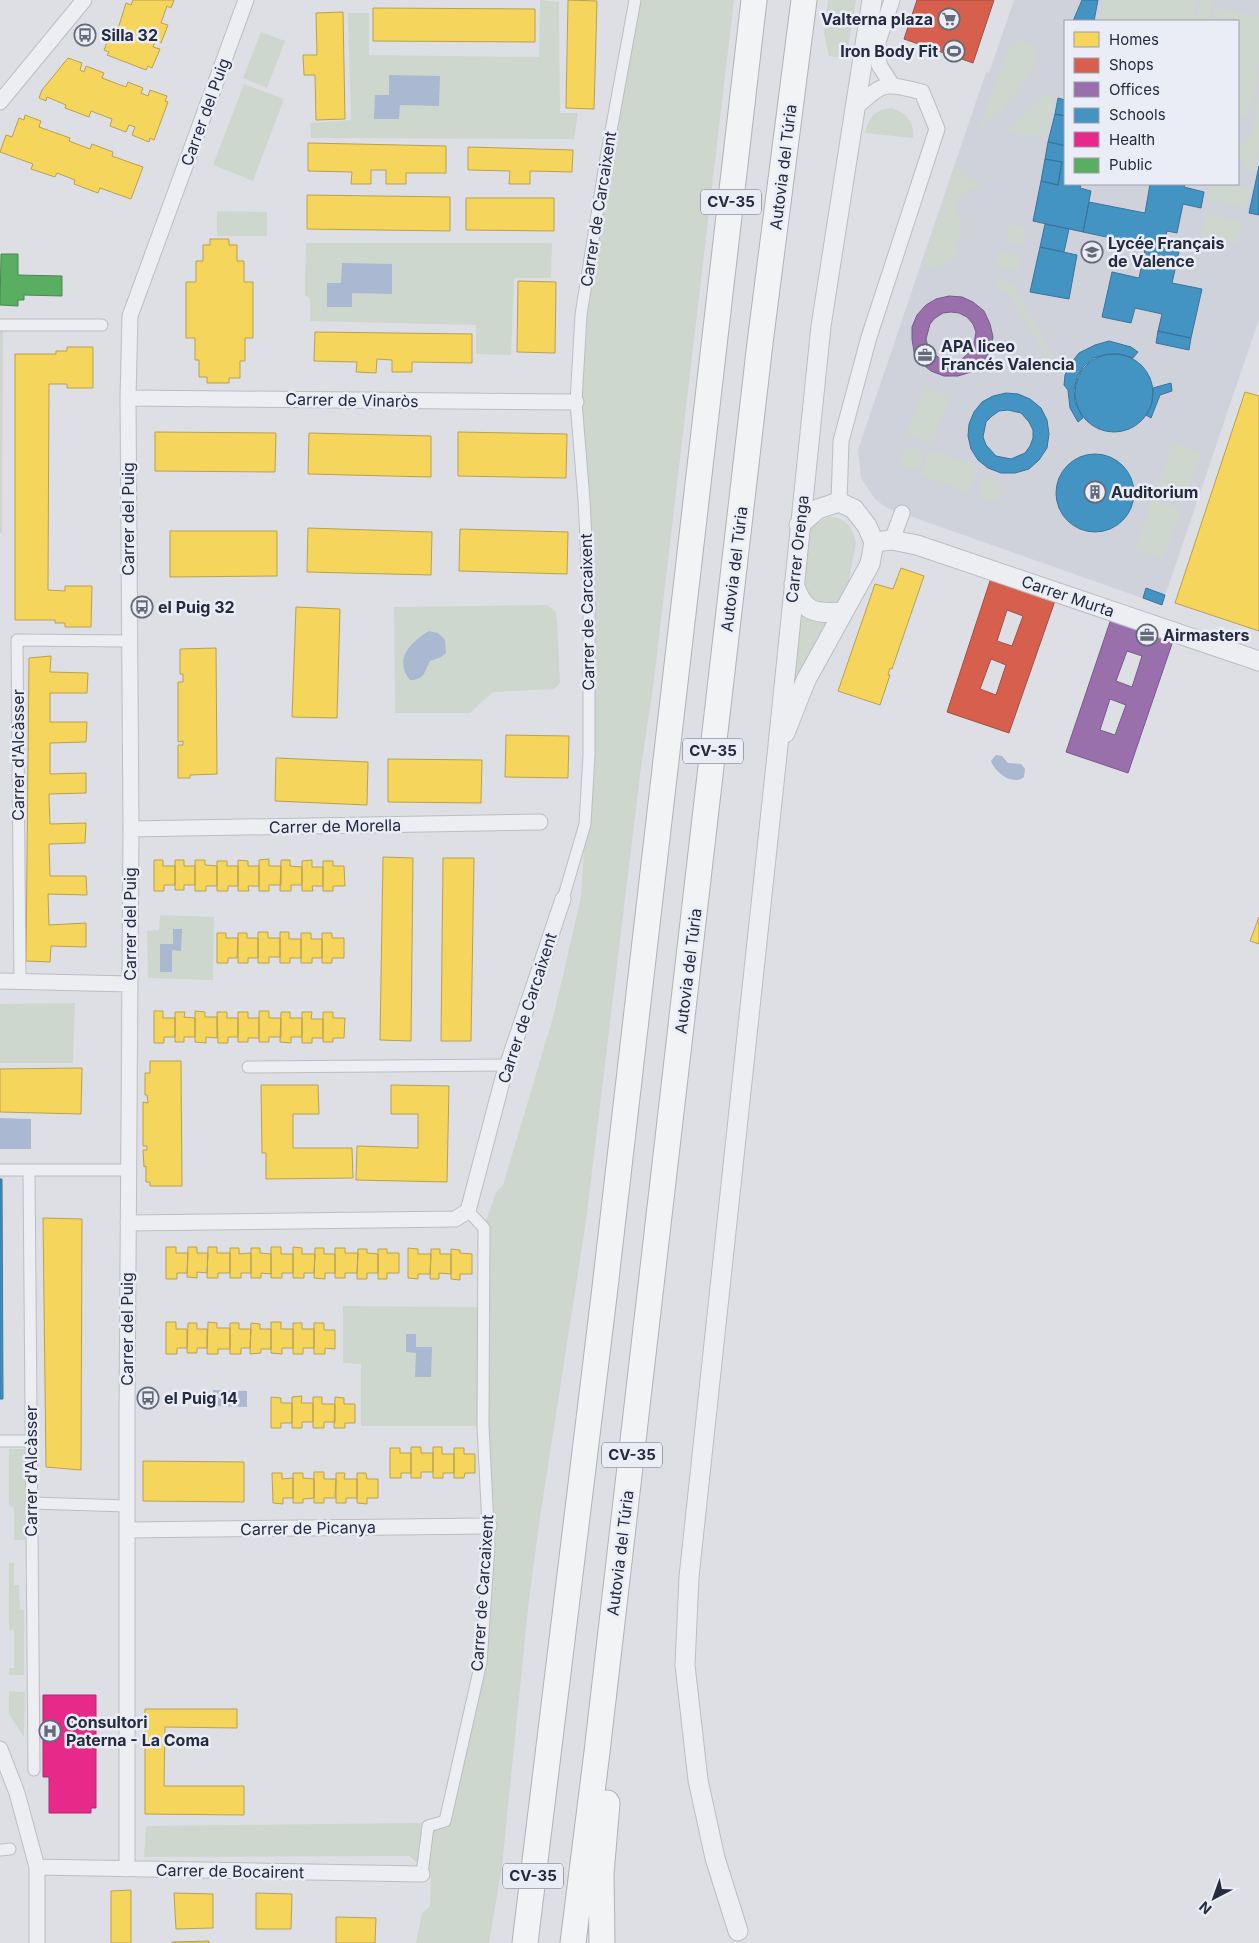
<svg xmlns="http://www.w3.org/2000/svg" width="1259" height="1943" font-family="Inter,sans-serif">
<rect width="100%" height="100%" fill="#dedfe4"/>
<path fill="#cfd2db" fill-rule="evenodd" d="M1014,0H1259V319L1162,605L887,508L875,499L861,478L858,450L986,72L989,73ZM1065,21H1238V184H1065Z"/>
<path fill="#cdd7ce" d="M540,0L559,2L560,113H578L574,139L311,138L310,123L351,120L348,13H369V55L539,57Z
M633,0H734L653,688L641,767L586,1221L541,1511L529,1599L502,1866L489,1943H416L422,1913L430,1906L431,1875L409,1856L144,1857L146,1826L418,1823L449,1820L478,1661L491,1546L480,1239L496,1192L503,1185L554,1014L581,897L588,791L576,321Z
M828,0H856L847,54L837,57L829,56L824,33Z
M1104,0H1197L1193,21H1099Z
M1201,0H1213L1208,21H1196Z
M1219,8L1259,17V62L1256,72L1259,73V76L1251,110L1247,109L1246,116L1238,114V21H1213L1214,14H1217Z
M261,32L285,41L267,88L243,78Z
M1023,41L1031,44L1037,57C1028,87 1005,107 982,128L979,127L1008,50C1012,44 1016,42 1023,41Z
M244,84L284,99L253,181L213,165Z
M1044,94L1054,97L1045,139L1008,132V130L1038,103Z
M1259,94V151L1255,171L1243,169L1245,158L1238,162V148L1250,135Z
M892,108C907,113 914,122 913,138L865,133C868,117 876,109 892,108Z
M956,164L977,183L981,190C965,186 956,198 956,213L960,220L961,240L953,243L958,248V254L953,261L931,267L923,264Z
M1212,184H1231L1250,188L1246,208L1208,199Z
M217,211L267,212V236H217Z
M1206,214L1243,222L1238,243L1201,235Z
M1010,224L1023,227L1025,229L1022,244L1008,242L1007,238Z
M306,243H552L551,278H514L511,355L476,354V325L310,321V298L305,295Z
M997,251L1021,256L1018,271L994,266Z
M996,279L1013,284L1057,363L1053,367L1007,292L994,287Z
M0,329H3L2,533H0Z
M924,388L950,397L932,444L907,434Z
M1173,443L1201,453L1183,503L1155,492Z
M901 459a11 11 0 1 1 22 0a11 11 0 1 1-22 0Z
M931,450L978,467L968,492L921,475Z
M979 490a11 11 0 1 1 22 0a11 11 0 1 1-22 0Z
M1153,499L1182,510L1163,560L1135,549Z
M829,517C845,517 853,527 856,543L846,596L840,603L815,604L801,590L807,535L814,524Z
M547,605L556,612L557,622L560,683L554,689L493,692L470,713H395L394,607Z
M801,612L829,623L789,709Z
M160,915L214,917L213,980L148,978L147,931L159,930Z
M75,1003L73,1063H0V1004Z
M343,1306L478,1307L479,1426H361V1364L343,1363Z
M9,1449H25V1540H14V1507L9,1506Z
M9,1563H14V1585H19L20,1609L24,1610V1675H9V1668H14V1630H9Z
M9,1691L25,1692L24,1737L9,1714Z"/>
<path fill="#aab8d2" d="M389,75L440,76L439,106L400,105L399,119H374L375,95H389Z
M342,263L392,264V294L352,293V307H327V283H341Z
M429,631L438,633L445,640L446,653L441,657L430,661C424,672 425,680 410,680C393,659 411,642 429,631Z
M996,755L1002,756L1008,763L1021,764L1025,769L1024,777C1013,786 995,773 991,761Z
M173,929H182L181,951L172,950V972H160V944H173Z
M0,1118L31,1119V1149H0Z
M406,1334H416V1347H432L431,1377H415L416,1353L406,1352Z
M213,1390L247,1391V1407L213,1406Z"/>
<path fill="#f6d55c" stroke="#b7a253" d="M133,0H174L171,8L167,6L161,23L168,25L161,43L156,40L153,47L160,49L152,68L148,66L146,70L107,55L109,52L104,50L112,30L117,32L126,3L131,5Z
M568,0L597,1L594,109L566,108Z
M373,8L535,9V42L373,41Z
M343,12L345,119L316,120L315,75H304L303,55H317L316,13Z
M68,58L82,63L80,70L84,72L86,66L104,73L102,78L126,87L128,82L143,88L141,93L148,96L150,90L167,96L165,101L168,102L154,140L150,138L149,142L132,135L135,127L129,125L126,132L110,126L112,119L91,111L89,117L65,108L66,105L47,97L46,101L39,98L42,90Z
M25,115L41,121L39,127L70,138L69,141L90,149L92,144L113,152L112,156L143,167L131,199L100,188L98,193L74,184L75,180L57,173L55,177L31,169L33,164L0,152L6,135L12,137L19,118L24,120Z
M308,143L446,146V173H406V184H386V170H371V184H351L352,172L308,171Z
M468,147L573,150L572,172L530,171V184H509L510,171L468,170Z
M307,195L450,197V231L307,229Z
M466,198H554V231L466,230Z
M210,239H229V245H237V261H244V282H253V338H245V361H240V378H229V383H207V377H199V360H195V338H186V282H196V261H203V245H210Z
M518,281L556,282L555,353L517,352Z
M315,332L472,334V363L412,362V372H392V360L377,359L376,373L356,372L357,362L314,361Z
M67,347H93V388H67V384H49L48,590L65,591V586H92L91,627H65V623H55V620H15V354H56V351H67Z
M1245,392L1259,396V631L1175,603Z
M155,432L276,433L275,472L155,471Z
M458,432L567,434L566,478L458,476Z
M309,433L431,436V477L308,474Z
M308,528L432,532L431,575L307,572Z
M460,529L568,532L567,574L459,571Z
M170,531H277V576L170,577Z
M901,568L924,576L892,669L890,668L888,675H890L880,705L838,691L875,584L893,589Z
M296,607L340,609L337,718L292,717Z
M216,648L217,774L190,775V778H178V745H183V741L178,742V682H183V674H180V649Z
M51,656L50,672L88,673L87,693H50V722H87L86,742L50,743V774L86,773V793L49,794L50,824L86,823L85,843L49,844L50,876H86L87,895L48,894L49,925L86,923V947L51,946L50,962L26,961L29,658Z
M506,735L569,736L568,778L505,777Z
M276,758L368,762L367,805L275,801Z
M388,759L482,760L481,803L388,802Z
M383,857L413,858L411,1041L380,1040Z
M443,858H474L471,1041H441Z
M269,859V866H281V885H269V891H259V860Z
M154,860H163V866H175V885H164V891H154Z
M175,860H184V866H195V885H184V890H175Z
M195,860H205V865L217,866V886H206V891H195Z
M238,860L248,861V866H259V886H248L249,891H238Z
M281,860H290V866L302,867V885H291V891H280Z
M312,860V867H323V886H312L313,891H302V861Z
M217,861H227V866H238V886H228V891H217Z
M323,861H333V866H344L345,886H333V891H323Z
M1259,917V944L1250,941Z
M258,932H268V938H280V957H269V963H258Z
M280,932H289V939H301V958H290V963H280Z
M217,933H226V938H238L237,958H228V963H217Z
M238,933H247V938H258V958H248V963H238Z
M301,933H311V939H322V958H312V963H301Z
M322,933H332V938H344V958H332V963H322Z
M154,1011H163V1018H175V1037H164V1043H154Z
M195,1011L205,1012V1017H217V1038L206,1037V1043L195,1042Z
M259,1011H269V1018H281V1037H269V1042H259Z
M175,1012H185L184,1017L195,1018V1037H184V1042H175Z
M217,1012H227V1018H238V1037H228V1043H218Z
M238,1012H248V1018H259V1038H248V1042H238Z
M281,1012H290V1018H302V1037H291V1043L280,1042Z
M302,1012H312L311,1019H323V1038H312V1043H302Z
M323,1012H333V1018H345L344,1038H333V1042H323Z
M150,1061H181L182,1186H150V1182H146V1166L144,1167L143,1150H147V1146H143V1102L148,1103L147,1095H145V1073H150Z
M82,1068L81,1114L0,1112V1069Z
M261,1085H318L319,1114H293V1148H352L353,1178L266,1179V1153H262Z
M391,1085L449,1086L447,1182L356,1180L357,1146L418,1148V1114H391Z
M43,1218L82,1219L81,1470L46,1467Z
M166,1247H176V1253H188L187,1273H177V1279H166Z
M188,1247H197V1253H208L207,1273L197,1272V1278L187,1277Z
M208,1247H217V1253H230V1273H218V1278H207Z
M271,1247H281V1254H293V1273H282V1278H271Z
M293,1247L302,1248V1254H315L314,1273H304V1278H293Z
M230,1248H239V1254L251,1253V1273H241V1278H230Z
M251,1248H260V1253L271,1254V1274L261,1273V1278H251Z
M315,1248H324V1254H335V1273H325V1279L314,1278Z
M335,1248H345V1253H358L357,1273H345V1278H335Z
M408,1248L418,1249V1254H431L430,1274H418V1279L408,1278Z
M358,1249H367V1253L378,1254V1273H367V1279H357Z
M378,1249H387V1253H399V1273H387V1279H378Z
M431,1249H440V1254H451V1274L439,1273V1279H430Z
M451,1249L460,1250V1253L472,1254V1274H460V1280L451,1279Z
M166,1322H176V1329H187V1348H177V1354H166Z
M208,1322L217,1323V1328H230V1349H218V1354H207Z
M271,1322H281V1329H293V1348H282V1354L271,1353Z
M188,1323H197V1329H207V1348H197V1353H187Z
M230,1323H239V1329H251L250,1348H241V1354H230Z
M251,1323L260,1324V1329H271V1349H261V1353L250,1354Z
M293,1323H302V1329H314V1348H303V1354H293Z
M314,1323H324V1330H335V1349L325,1348V1354H314Z
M302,1396L301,1403H313V1422H302V1428H292V1397Z
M271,1397L281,1398V1403H292V1423H281V1428H271Z
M313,1397H322V1404H335V1422H324V1428H313Z
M335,1397L344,1398V1404H355V1423H345V1428H334Z
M411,1447H421V1453H433V1472H421V1478H411Z
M433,1447H442V1454H454V1473H443V1478H433Z
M390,1448H400V1453H411V1473H401V1478H390Z
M454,1448H464V1454H475V1473H465L464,1478H454Z
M143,1461L244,1462V1502L143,1501Z
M314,1472H324V1479H336L335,1498H324V1503H314Z
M272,1473H282V1479L293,1478V1498H283V1504L273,1503Z
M293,1473H303V1478L314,1479V1498L303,1499V1503H293Z
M336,1473H345L344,1479H357V1498H346V1503H336Z
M357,1473H366L367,1479H378V1498H367V1504L357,1503Z
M145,1709H237V1728L165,1727L164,1786H244V1815L145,1814Z
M131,1890V1943H111V1891Z
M174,1893L213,1894V1928L176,1929Z
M256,1893L292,1894L291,1929H256Z
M336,1917L376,1918L375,1943H336Z
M209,1941V1943H172V1942Z"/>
<path fill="#d6604d" stroke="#a15048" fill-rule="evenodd" d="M917,0H994L973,63L904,39Z
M992,575L1056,598L1009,733L947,712ZM1007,610L1023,616L1012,646L997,641ZM991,659L1006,665L996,695L980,689Z"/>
<path fill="#9970ab" stroke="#765b8a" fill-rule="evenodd" d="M949,296L962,297L973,302L984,311L990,324L993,337L990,351L982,363L971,372L958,376H944L931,371L921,363L914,352L912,339V327L917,315L926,305L936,299ZM951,312L959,313L967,317L973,324L976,332L973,349L962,359L954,361L939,358L928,347L926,339L930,324L935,318L943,313Z
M1112,616L1174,638L1128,773L1066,752ZM1127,651L1142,656L1132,687L1116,681ZM1110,699L1126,705L1115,735L1100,730Z"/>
<path fill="#4393c3" stroke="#3a749b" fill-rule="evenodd" d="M1082,0H1098L1094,21H1073Z
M1058,98L1065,100V116L1055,114Z
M1055,114L1065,116L1064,145L1048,142Z
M1048,142L1065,146V184H1081L1080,188L1091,191L1083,232L1033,221L1041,181L1058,185L1062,162L1045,159Z
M1045,159L1062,162L1058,185L1041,181Z
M1259,166V215L1249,213Z
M1150,184H1185L1184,187L1204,192L1201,208L1183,204L1177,233L1167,231L1163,249L1083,232L1089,202L1145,213Z
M1045,224L1069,229L1064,252L1040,247Z
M1146,245L1179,252L1172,283L1202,289L1191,338L1158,331L1162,314L1135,308L1131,323L1102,317L1112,272L1139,278Z
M1040,247L1077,255L1069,299L1030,292Z
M1158,331L1191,338L1189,350L1156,343Z
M1109,341L1131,347L1138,352L1133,358L1120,354H1107L1094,358L1084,366L1077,377L1074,390L1075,402L1083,418L1078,422L1070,408L1068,390L1064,385L1065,375L1071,363L1079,353L1095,345Z
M1075 393a39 39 0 1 1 78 0a39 39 0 1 1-78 0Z
M1171,383L1172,391L1160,395L1151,418L1146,415L1152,404L1153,388Z
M1006,393L1018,394L1030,399L1041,408L1047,420L1049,434L1047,448L1039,460L1029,469L1015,473H1001L988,468L978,460L971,449L968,436L969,424L974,412L982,402L993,396ZM1008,410L1021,413L1029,422L1033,430V438L1030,446L1025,453L1011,459L996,456L986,445L983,437L986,422L992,416L999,411Z
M1056 493a39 39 0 1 1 78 0a39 39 0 1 1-78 0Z
M1146,588L1165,595L1162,605L1143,598Z
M0,1179H2L3,1399H0Z"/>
<path fill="#e7298a" stroke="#ac2a73" d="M43,1695H96V1808H91V1813H49V1777H43Z"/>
<path fill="#5aae61" stroke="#4a8756" d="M1,254H18V275L62,276V296L24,295V300H18V306L0,305Z"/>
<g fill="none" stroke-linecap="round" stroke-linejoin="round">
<g stroke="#bcbdc2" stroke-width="13">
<path id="pedestrian" d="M0,325H102
M563,899L585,824L589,755V599L584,500L576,402L581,315L606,158L635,0
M20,982L17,640L129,641
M248,1067L507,1065
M0,1170H128
M29,1171L34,1770
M0,1441H31
M31,1503L127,1506
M0,1850L10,1849
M422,1874L428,1826L445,1821L481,1662L489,1546L483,1426L484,1228L468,1211"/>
</g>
<g stroke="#bcbdc2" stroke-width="17">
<path id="minor" d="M892,85L879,65L878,42L892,0
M0,102L84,0
M128,398L576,402
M839,502L841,441L869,337L937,129L922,92C881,82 885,82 853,110
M892,540L902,513
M131,829L540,822
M0,981L130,984
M128,1223L455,1219L468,1211L503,1078L563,899
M127,1530L489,1526
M0,1749L17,1793L37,1867V1943
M37,1867L422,1874
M127,1869V1412L131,829L128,398L130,316L246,0"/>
</g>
<g stroke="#bcbdc2" stroke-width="21">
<path id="tertiary" d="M799,525L818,509L839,502L854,509L867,526L874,542
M874,542L892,540L917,545L1259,661
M794,584C803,612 814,614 842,612
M785,733L806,680L870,564L874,542
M738,1931L715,1858L698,1780L685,1665L689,1577L777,755L821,326L872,0"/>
</g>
<g stroke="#b0b2b9" stroke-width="27">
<path id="trunk" d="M525,1943L604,1296L754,0
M573,1943L597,1752L760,343L804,0
M602,1943L601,1874L607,1803"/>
</g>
<use href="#pedestrian" stroke="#edeef1" stroke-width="11"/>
<use href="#minor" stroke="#edeef1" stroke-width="15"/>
<use href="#tertiary" stroke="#edeef1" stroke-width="19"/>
<use href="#trunk" stroke="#f2f3f5" stroke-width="25"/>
</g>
<defs>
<g id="supermarket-ring" transform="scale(1.125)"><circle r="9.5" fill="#eaedf5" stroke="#656a78" stroke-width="1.5"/><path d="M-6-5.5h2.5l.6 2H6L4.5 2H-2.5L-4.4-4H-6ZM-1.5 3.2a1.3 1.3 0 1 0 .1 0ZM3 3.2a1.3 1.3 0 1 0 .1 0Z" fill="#656a78"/></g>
<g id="bus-ring" transform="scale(1.125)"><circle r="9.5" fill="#eaedf5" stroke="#656a78" stroke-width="1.5"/><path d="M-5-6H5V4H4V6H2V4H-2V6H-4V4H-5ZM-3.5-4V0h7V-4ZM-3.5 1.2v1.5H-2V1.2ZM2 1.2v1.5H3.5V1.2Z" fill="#656a78"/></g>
<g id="stadium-ring" transform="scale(1.125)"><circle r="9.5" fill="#eaedf5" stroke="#656a78" stroke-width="1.5"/><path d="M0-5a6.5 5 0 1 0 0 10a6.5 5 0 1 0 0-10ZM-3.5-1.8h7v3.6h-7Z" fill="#656a78"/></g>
<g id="school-ring" transform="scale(1.125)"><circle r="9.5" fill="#eaedf5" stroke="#656a78" stroke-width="1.5"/><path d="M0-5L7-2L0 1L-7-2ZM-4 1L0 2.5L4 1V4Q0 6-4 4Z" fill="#656a78"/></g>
<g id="office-ring" transform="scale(1.125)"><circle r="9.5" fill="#eaedf5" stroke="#656a78" stroke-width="1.5"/><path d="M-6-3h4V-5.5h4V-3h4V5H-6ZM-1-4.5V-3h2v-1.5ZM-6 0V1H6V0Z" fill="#656a78"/></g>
<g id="building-ring" transform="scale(1.125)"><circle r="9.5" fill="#eaedf5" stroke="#656a78" stroke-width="1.5"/><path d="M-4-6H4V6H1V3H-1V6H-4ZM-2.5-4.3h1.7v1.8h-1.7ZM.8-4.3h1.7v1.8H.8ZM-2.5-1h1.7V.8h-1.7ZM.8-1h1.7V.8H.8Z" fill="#656a78"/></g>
<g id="hospital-ring" transform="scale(1.125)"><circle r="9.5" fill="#eaedf5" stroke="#656a78" stroke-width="1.5"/><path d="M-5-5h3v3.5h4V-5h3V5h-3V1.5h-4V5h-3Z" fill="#656a78"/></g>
</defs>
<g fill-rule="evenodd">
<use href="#supermarket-ring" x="949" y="19"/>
<use href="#bus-ring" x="85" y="35"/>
<use href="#stadium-ring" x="954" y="51"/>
<use href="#school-ring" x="1092" y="252"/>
<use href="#office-ring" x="925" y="355"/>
<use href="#building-ring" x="1095" y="492"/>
<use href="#bus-ring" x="142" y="607"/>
<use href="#office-ring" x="1147" y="635"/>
<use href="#bus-ring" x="148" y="1398"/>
<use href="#hospital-ring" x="50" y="1731"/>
</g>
<g text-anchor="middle" stroke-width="5" stroke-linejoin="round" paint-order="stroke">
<g fill="#eaedf5" stroke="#5f6575" stroke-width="1">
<rect x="701" y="189.5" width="60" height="25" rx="4"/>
<rect x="683" y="738.5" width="60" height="25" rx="4"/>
<rect x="602" y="1442.5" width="60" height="25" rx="4"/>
<rect x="503" y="1863.5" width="60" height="25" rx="4"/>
</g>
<g font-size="15" font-weight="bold" fill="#242b3e">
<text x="731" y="207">CV-35</text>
<text x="713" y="756">CV-35</text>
<text x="632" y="1460">CV-35</text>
<text x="533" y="1881">CV-35</text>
</g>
<g font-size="16" font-weight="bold" fill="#242b3e" stroke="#eaedf5" text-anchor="start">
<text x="933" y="25" text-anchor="end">Valterna plaza</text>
<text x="101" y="41">Silla 32</text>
<text x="938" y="57" text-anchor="end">Iron Body Fit</text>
<text x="1108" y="249">Lycée Français<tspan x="1108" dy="18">de Valence</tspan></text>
<text x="941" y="352">APA liceo<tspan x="941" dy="18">Francés Valencia</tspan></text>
<text x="1111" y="498">Auditorium</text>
<text x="158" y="613">el Puig 32</text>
<text x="1163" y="641">Airmasters</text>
<text x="164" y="1404">el Puig 14</text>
<text x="66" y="1728">Consultori<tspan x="66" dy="18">Paterna - La Coma</tspan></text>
</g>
<g font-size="16" fill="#242b3e" stroke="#eaedf5">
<text transform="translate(205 112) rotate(-70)" y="6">Carrer del Puig</text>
<text transform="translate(783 167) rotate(-83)" y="6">Autovia del Túria</text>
<text transform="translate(598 209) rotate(-81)" y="6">Carrer de Carcaixent</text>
<text transform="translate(352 400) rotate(1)" y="6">Carrer de Vinaròs</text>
<text transform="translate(128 519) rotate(-90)" y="6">Carrer del Puig</text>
<text transform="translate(797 549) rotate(-84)" y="6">Carrer Orenga</text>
<text transform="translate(734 569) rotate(-83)" y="6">Autovia del Túria</text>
<text transform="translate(1068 596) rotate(19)" y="6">Carrer Murta</text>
<text transform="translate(587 612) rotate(-91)" y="6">Carrer de Carcaixent</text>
<text transform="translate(18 755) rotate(-90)" y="6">Carrer d'Alcàsser</text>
<text transform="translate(335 826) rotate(-1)" y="6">Carrer de Morella</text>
<text transform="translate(130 924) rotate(-90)" y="6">Carrer del Puig</text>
<text transform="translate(688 971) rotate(-83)" y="6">Autovia del Túria</text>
<text transform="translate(527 1008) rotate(-72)" y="6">Carrer de Carcaixent</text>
<text transform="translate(127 1329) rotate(-90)" y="6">Carrer del Puig</text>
<text transform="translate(31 1471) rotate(-90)" y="6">Carrer d'Alcàsser</text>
<text transform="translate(308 1528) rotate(-1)" y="6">Carrer de Picanya</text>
<text transform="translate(620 1553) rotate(-83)" y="6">Autovia del Túria</text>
<text transform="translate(482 1593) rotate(-86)" y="6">Carrer de Carcaixent</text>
<text transform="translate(230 1871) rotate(1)" y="6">Carrer de Bocairent</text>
</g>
</g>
<rect x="1064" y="20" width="175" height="165" fill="#eaedf5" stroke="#9b9fac"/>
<rect x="1074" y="32" width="25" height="15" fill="#f6d55c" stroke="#9b9fac"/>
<text x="1109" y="45" font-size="15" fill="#242b3e">Homes</text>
<rect x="1074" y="58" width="25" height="15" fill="#d6604d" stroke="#9b9fac"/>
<text x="1109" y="70" font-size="15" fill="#242b3e">Shops</text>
<rect x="1074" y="82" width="25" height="15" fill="#9970ab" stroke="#9b9fac"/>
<text x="1109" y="95" font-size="15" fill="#242b3e">Offices</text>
<rect x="1074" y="108" width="25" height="15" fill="#4393c3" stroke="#9b9fac"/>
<text x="1109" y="120" font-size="15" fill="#242b3e">Schools</text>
<rect x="1074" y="132" width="25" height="15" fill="#e7298a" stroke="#9b9fac"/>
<text x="1109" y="145" font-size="15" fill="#242b3e">Health</text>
<rect x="1074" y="158" width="25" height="15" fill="#5aae61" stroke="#9b9fac"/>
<text x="1109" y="170" font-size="15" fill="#242b3e">Public</text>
<g transform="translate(1214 1898) rotate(221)" stroke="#eaedf5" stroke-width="4" paint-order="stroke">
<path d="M0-4L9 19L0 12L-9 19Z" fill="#242b3e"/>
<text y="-8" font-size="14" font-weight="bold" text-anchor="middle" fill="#242b3e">N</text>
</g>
</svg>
